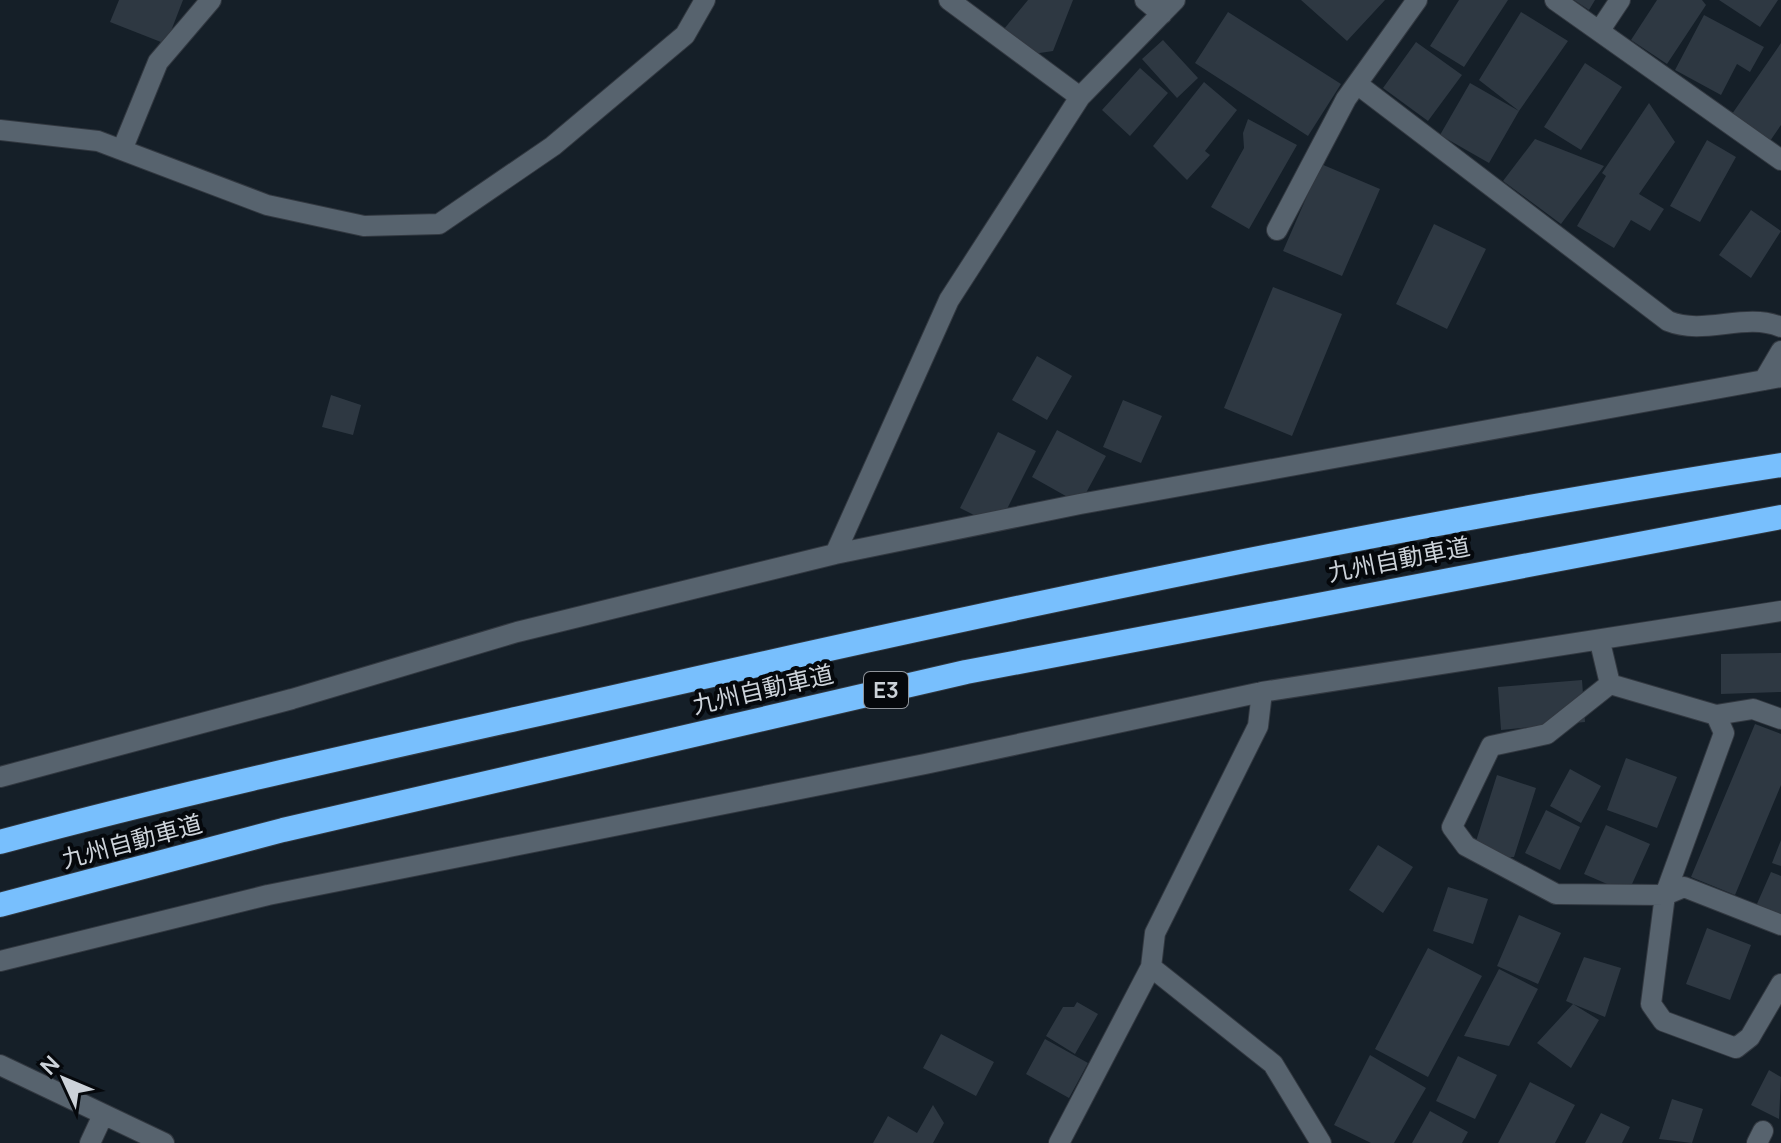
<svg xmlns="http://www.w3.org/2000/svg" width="1781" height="1143" font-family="Manrope,'Noto Sans JP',sans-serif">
<rect width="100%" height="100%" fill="#151f28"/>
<path fill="#2e3842" d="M119,0H183L166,44L110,22Z
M1028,0H1073L1053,51L1033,54L1004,29Z
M1301,0H1385L1347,41Z
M1459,0H1508L1464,67L1430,46Z
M1574,0H1595L1589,10Z
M1657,0H1702L1706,5L1667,64L1631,40Z
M1719,0H1778L1760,27Z
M1228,12L1341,84L1308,136L1195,63Z
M1521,12L1568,41L1519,111L1489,163L1440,135L1470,83L1519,111L1479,80Z
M1704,15L1764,47L1750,72L1737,64L1721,95L1675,70Z
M1163,40L1198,78L1177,98L1142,59Z
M1416,42L1462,75L1428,121L1383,88Z
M1781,43V125L1770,141L1732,114Z
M1585,63L1622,87L1581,150L1544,127Z
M1140,68L1168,93L1130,136L1102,110Z
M1204,82L1237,110L1205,151L1210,155L1187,180L1153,146Z
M1649,103L1675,142L1639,194L1664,209L1650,231L1631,220L1614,248L1577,226L1606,176L1602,173Z
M1248,119L1297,145L1249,229L1211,207L1244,148L1243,133Z
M1535,139L1604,166L1561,224L1503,181Z
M1707,140L1736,157L1700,222L1670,206Z
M1321,164L1380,189L1342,276L1283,251Z
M1751,210L1781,231L1751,278L1719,255Z
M1434,224L1486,249L1447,329L1396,304Z
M1273,287L1342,314L1292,436L1224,408Z
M1037,356L1072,376L1047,420L1012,400Z
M331,395L361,405L353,435L322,427Z
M1123,400L1162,416L1141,463L1103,447Z
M1057,430L1106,456L1080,504L1032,477Z
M998,432L1036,451L998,527L960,508Z
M1781,653V692L1721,694V654Z
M1582,680L1585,722L1501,730L1498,687Z
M1755,724L1781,734V785L1735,895L1691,877Z
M1626,758L1677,777L1657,828L1607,810Z
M1570,769L1601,786L1581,823L1550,806Z
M1497,775L1536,788L1514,857H1471Z
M1546,810L1580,827L1560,870L1525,853Z
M1606,825L1650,844L1628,893L1584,874Z
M1781,840V866L1772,863Z
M1378,845L1413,867L1383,913L1349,890Z
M1771,872L1781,876V916L1756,906Z
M1448,887L1488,899L1473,944L1433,931Z
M1519,915L1561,933L1538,984L1497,966Z
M1707,928L1751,945L1730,1000L1686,984Z
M1428,948L1482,976L1428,1077L1375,1049Z
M1584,957L1621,968L1605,1017L1573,1004L1599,1020L1571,1068L1537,1043L1573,1004L1566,1001Z
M1499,969L1538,989L1509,1046L1464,1036Z
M1077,1002L1098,1014L1075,1054L1046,1036L1063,1007H1074Z
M941,1034L994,1062L976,1096L923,1068Z
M1045,1039L1088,1063L1069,1098L1026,1074Z
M1370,1055L1426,1088L1394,1143H1371L1334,1125Z
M1458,1056L1497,1075L1475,1119L1436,1101Z
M1769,1070L1781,1077L1779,1119L1751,1105Z
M1530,1082L1575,1105L1555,1143H1498Z
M1672,1099L1703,1109L1692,1143L1659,1139Z
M933,1105L944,1123L933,1143H873L888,1116L917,1133Z
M1430,1111L1468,1132L1462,1143H1412Z
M1601,1113L1630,1127L1622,1143H1585Z"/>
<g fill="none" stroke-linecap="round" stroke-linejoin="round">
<g stroke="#323840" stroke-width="22">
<path id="minor" d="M949,0L1080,97
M1145,0L1162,14
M1555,0L1781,160
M1600,30L1620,0
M1357,84L1668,321C1705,336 1744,312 1781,327
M0,130L98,141L267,205L364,226L439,224L553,146L685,35L705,0
M122,150L158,62L211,0
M1277,230L1346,99L1417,0
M1764,380L1781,351
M835,554L949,300L1080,97L1175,0
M1600,642L1610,684
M1610,684L1716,715L1724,733L1665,895L1651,1004L1663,1021L1736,1048L1750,1037L1781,984
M1610,684L1547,734L1491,746L1452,827L1466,846L1556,894L1665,895L1684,887L1781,925
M1262,692L1258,726L1155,933L1151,967L1273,1064L1321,1143
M1716,715L1753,709L1781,719
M0,777L292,699L517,632L835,554L1080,504L1781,377
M0,961L268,895L925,764L1262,692L1781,611
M0,1065L164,1143
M90,1143L103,1115
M1059,1143L1151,967
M1757,1143L1763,1131"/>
</g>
<g stroke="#323840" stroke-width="26">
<path id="motorway" d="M0,842C215,784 433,738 650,689C1025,604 1401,524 1781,465
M0,905L283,830L966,672L1781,517"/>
</g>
<use href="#minor" stroke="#57636e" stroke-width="20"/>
<use href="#motorway" stroke="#78bffd" stroke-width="24"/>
</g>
<g text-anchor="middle" stroke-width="8" stroke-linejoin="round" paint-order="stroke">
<rect fill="#05080c" stroke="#90959c" stroke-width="2" x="864" y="672" width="44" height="36" rx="6"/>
<g font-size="22" font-weight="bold" fill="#ccd2d9">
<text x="886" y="698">E3</text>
</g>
<g font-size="24" fill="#ccd2d9" stroke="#05080c">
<text transform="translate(1399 560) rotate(-11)" y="8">九州自動車道</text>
<text transform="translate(763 690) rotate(-13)" y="8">九州自動車道</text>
<text transform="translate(132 842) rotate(-15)" y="8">九州自動車道</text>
</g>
</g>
<g transform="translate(64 1079) rotate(314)" stroke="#05080c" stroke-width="6" paint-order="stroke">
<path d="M0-6L14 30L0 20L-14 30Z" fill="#ccd2d9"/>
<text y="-12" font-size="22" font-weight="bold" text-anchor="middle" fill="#ccd2d9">N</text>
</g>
</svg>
